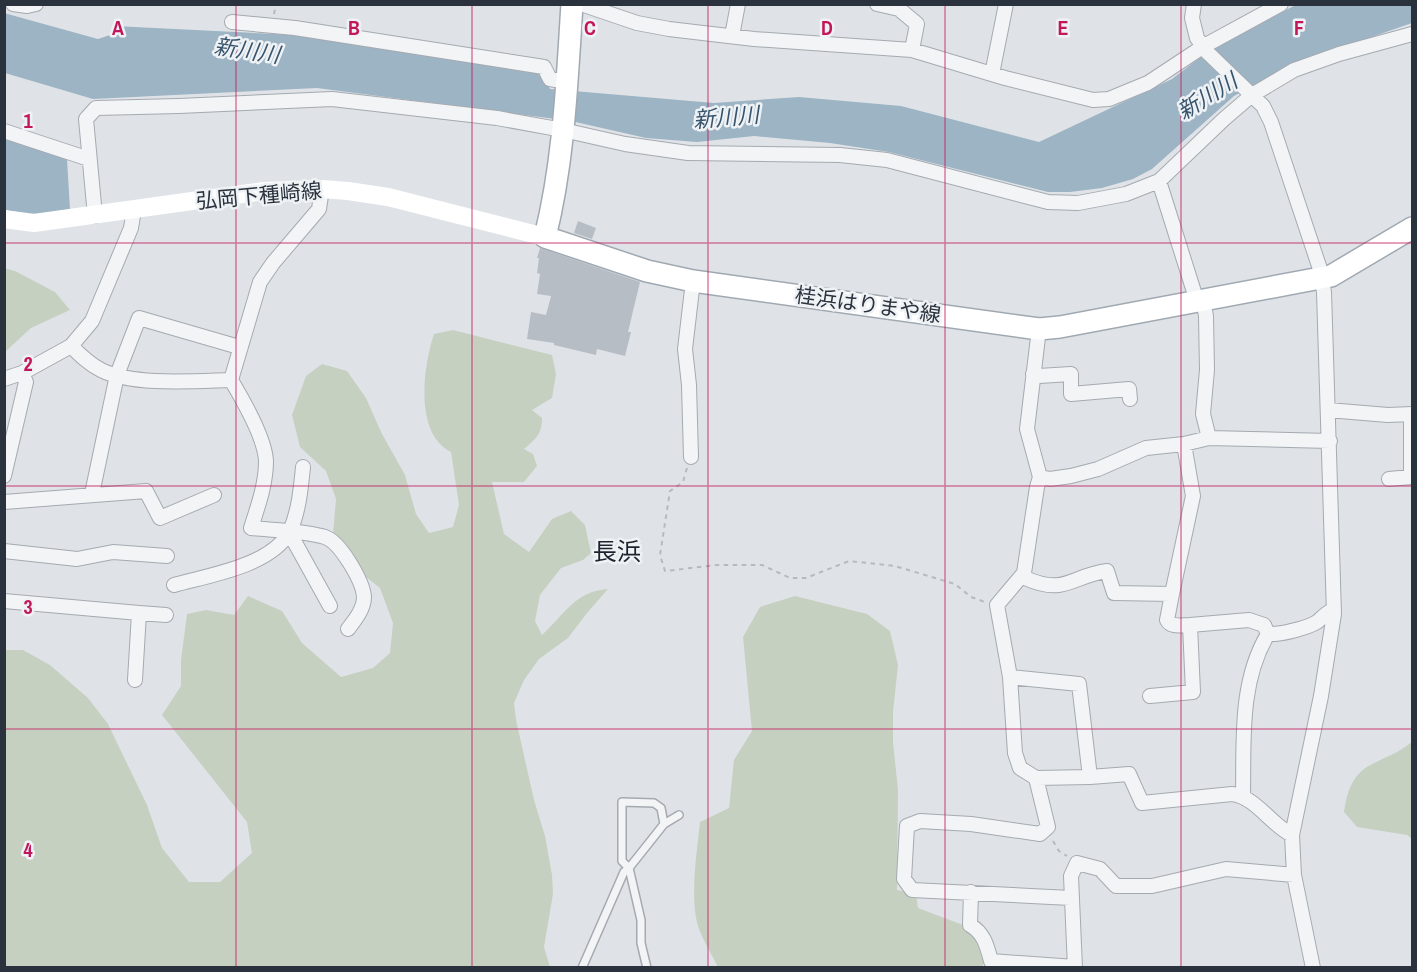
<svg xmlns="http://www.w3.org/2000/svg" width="1417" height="972" font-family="'Archivo Narrow','Noto Sans JP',sans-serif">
<rect width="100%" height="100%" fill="#dfe3e7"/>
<path fill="#c6d0c1" d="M4,268L15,271L55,292L70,310L31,328L5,352Z
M453,330L552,355L556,374L552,398L532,410L542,418C542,434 536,439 524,449L533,454L537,466L524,482H492L504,534L529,552L552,519L571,511L585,525L591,553L583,560L561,568L540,595L535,621L542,635C564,615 575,591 608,589L587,613L568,638L539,659L524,680L514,703L516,720L534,800L545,836L552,875L553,894L544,947L550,967L5,968V650H23L50,665L88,698L108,724L147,805L162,848L189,882H220L252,853L247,822L162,715L181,686V660L187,614L206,610L234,615L248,596L282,611L302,643L341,677L373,668L390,653L393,623L380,588L352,566L333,534L336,499L326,471L300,447L292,415L306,376L322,364L347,371L366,398L382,434L405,475L416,514L429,533L453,527L459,505L451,452C414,434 423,367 434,334Z
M795,596L867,614L890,631L898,665L893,712V742L898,790L897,890L916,894L918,908L963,925L984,949V964L980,968L718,967C712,955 704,942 699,929C689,902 697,851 700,822L729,808L734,760L752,731L743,637L760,607Z
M1412,742V839L1407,835L1357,827L1344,812C1352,757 1377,769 1412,742Z"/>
<path fill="#9db4c4" d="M1296,5H1412V23L1288,66L1234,96L1152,169L1133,179L1102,188L1070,192H1048L889,152L830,143L754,136L697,142L646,138L571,121L317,88L93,99L5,73L4,13L98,39L110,35L114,26L316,36L542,73L550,89L714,103L799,97L901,106L1039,142L1172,79L1219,43Z
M5,138L67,159L70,210L34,215L5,210Z"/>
<path fill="#b7bdc4" d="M578,221L596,228L592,239L574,233Z
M540,248L640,282L628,332H631L625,356L597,349L596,355L554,345V343L527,339L531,312L546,315L551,296L537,294L540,274L537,273L539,258H537Z"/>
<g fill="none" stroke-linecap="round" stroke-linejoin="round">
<g stroke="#a5aab1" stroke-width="10">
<path id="service" d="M582,968L624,872L629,868L622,861V802L654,803L661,808L664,824
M647,968L641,943V920L629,868L664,824L679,815"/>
</g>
<g stroke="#a5aab1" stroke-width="16">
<path id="minor" d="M13,4L27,6L36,4
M581,4L637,23L669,29L754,39L912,50L1005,78L1093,100L1109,99L1148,83L1204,46L1281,4
M877,4L899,9L917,24L912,50
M1194,4L1192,18L1197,38L1207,52L1263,106L1271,122L1320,269L1324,292L1334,614L1321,696L1292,835L1294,875L1313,968
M232,22L295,28L544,67L550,79L567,82
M732,36L738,4
M992,74L1006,4
M4,131L89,159
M1159,181L1195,295L1203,300L1206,316L1207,370L1203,414L1209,438
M322,189L319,209L273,263L260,282L231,380C243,400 265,438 266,461C266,484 258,506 251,528C271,530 307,531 325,537C340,542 363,581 364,597C364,609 355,620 348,629
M95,216L86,119L96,108L179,106L332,99L497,118L563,130L625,144L688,153L840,155L887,160L1048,202L1078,203L1126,194L1159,181L1224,119L1252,95L1294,70L1339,54L1412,34
M1039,329L1027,429L1040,477L1037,487L1024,573L997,605L1010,677L1015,753L1020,768L1036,778L1048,827L1040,834L971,824L920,821L907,826L904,879L912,890L1071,898
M71,346C80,355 89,364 101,370C133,386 195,381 231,380
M1033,374L1039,376L1071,374V394L1129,389L1130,399
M4,379L22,373L71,346L92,321L131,228L134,210
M1328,410L1388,415L1412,414
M1411,414V477H1412
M691,457L689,385L685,349L693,281
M4,476L26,382L22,373
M1040,477L1050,479L1071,476L1098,469L1146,448L1184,444L1209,438L1330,441
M1389,479L1411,477
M94,495L93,489L117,375L139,318L239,347
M4,502L146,491L160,518L214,495
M289,532L330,606
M4,551L77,559L113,552L167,556
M1024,573L1025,578C1066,596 1070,576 1107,571L1114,593L1172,594L1167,620C1171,628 1182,625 1190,625
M174,585C210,575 271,566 290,531C299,511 301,487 303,467
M1172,594L1193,496L1184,444
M4,601L139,613L135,680
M139,613L166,615
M1010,677L1079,684L1090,777L1036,778
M1150,696L1193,692L1190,625L1249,620L1264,625L1268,634
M1090,777L1129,774L1142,803L1232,794C1256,797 1271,825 1292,835
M1243,795C1244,742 1239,682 1268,634C1280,635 1307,628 1317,622C1321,619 1324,615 1329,612L1334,614
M971,892L970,925C984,933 987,946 991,961L1075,967
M1075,968L1071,876L1077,863L1100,869L1116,886H1152L1226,869L1294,875"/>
</g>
<g stroke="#a0a9b2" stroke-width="24">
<path id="primary" d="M572,4C567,82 564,161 545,237L647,271L693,281L1039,329L1060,327L1331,276L1412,228"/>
</g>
<path stroke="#b6babe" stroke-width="2" stroke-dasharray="4.5 4.5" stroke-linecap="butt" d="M274,14L276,4
M687,468L683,482L670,491L660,555L665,571L717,565H762L790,578H806L849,561L895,566L955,584L971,597L985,602
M1053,841L1059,851L1067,856"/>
<use href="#service" stroke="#f2f4f6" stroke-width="7"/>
<use href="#minor" stroke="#f2f4f6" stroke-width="14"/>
<path stroke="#fff" stroke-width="18" d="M4,219L34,223L264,191L322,189L348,191L388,197L545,237"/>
<use href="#primary" stroke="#fff" stroke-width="21"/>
</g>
<path fill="none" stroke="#c2185b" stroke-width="1.5" stroke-opacity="0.55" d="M236,4V968M472,4V968M708,4V968M945,4V968M1181,4V968M4,243H1412M4,486H1412M4,729H1412"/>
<g text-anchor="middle" stroke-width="5" stroke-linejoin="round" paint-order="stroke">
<g font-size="21" fill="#2a323d" stroke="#eff2f5">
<text transform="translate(259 196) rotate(-5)" y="7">弘岡下種崎線</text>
<text transform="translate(868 305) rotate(8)" y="7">桂浜はりまや線</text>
</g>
<g font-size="22" font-style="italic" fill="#37546d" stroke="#eff2f5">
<text transform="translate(247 50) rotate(8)" y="8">新川川</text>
<text transform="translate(1207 96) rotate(-32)" y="8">新川川</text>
<text transform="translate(726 117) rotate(-5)" y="8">新川川</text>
</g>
<g font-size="24" fill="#1c232e" stroke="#eff2f5">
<text x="617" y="560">長浜</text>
</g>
</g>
<g font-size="20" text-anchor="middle" font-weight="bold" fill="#c2185b" stroke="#eff2f5" stroke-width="5" stroke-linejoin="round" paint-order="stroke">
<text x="118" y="35">A</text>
<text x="354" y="35">B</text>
<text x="590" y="35">C</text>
<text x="827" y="35">D</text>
<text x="1063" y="35">E</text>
<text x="1299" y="35">F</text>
<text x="28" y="128">1</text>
<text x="28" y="371">2</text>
<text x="28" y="614">3</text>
<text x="28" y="857">4</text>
</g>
<rect width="1417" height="972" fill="none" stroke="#2a323d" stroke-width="12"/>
</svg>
